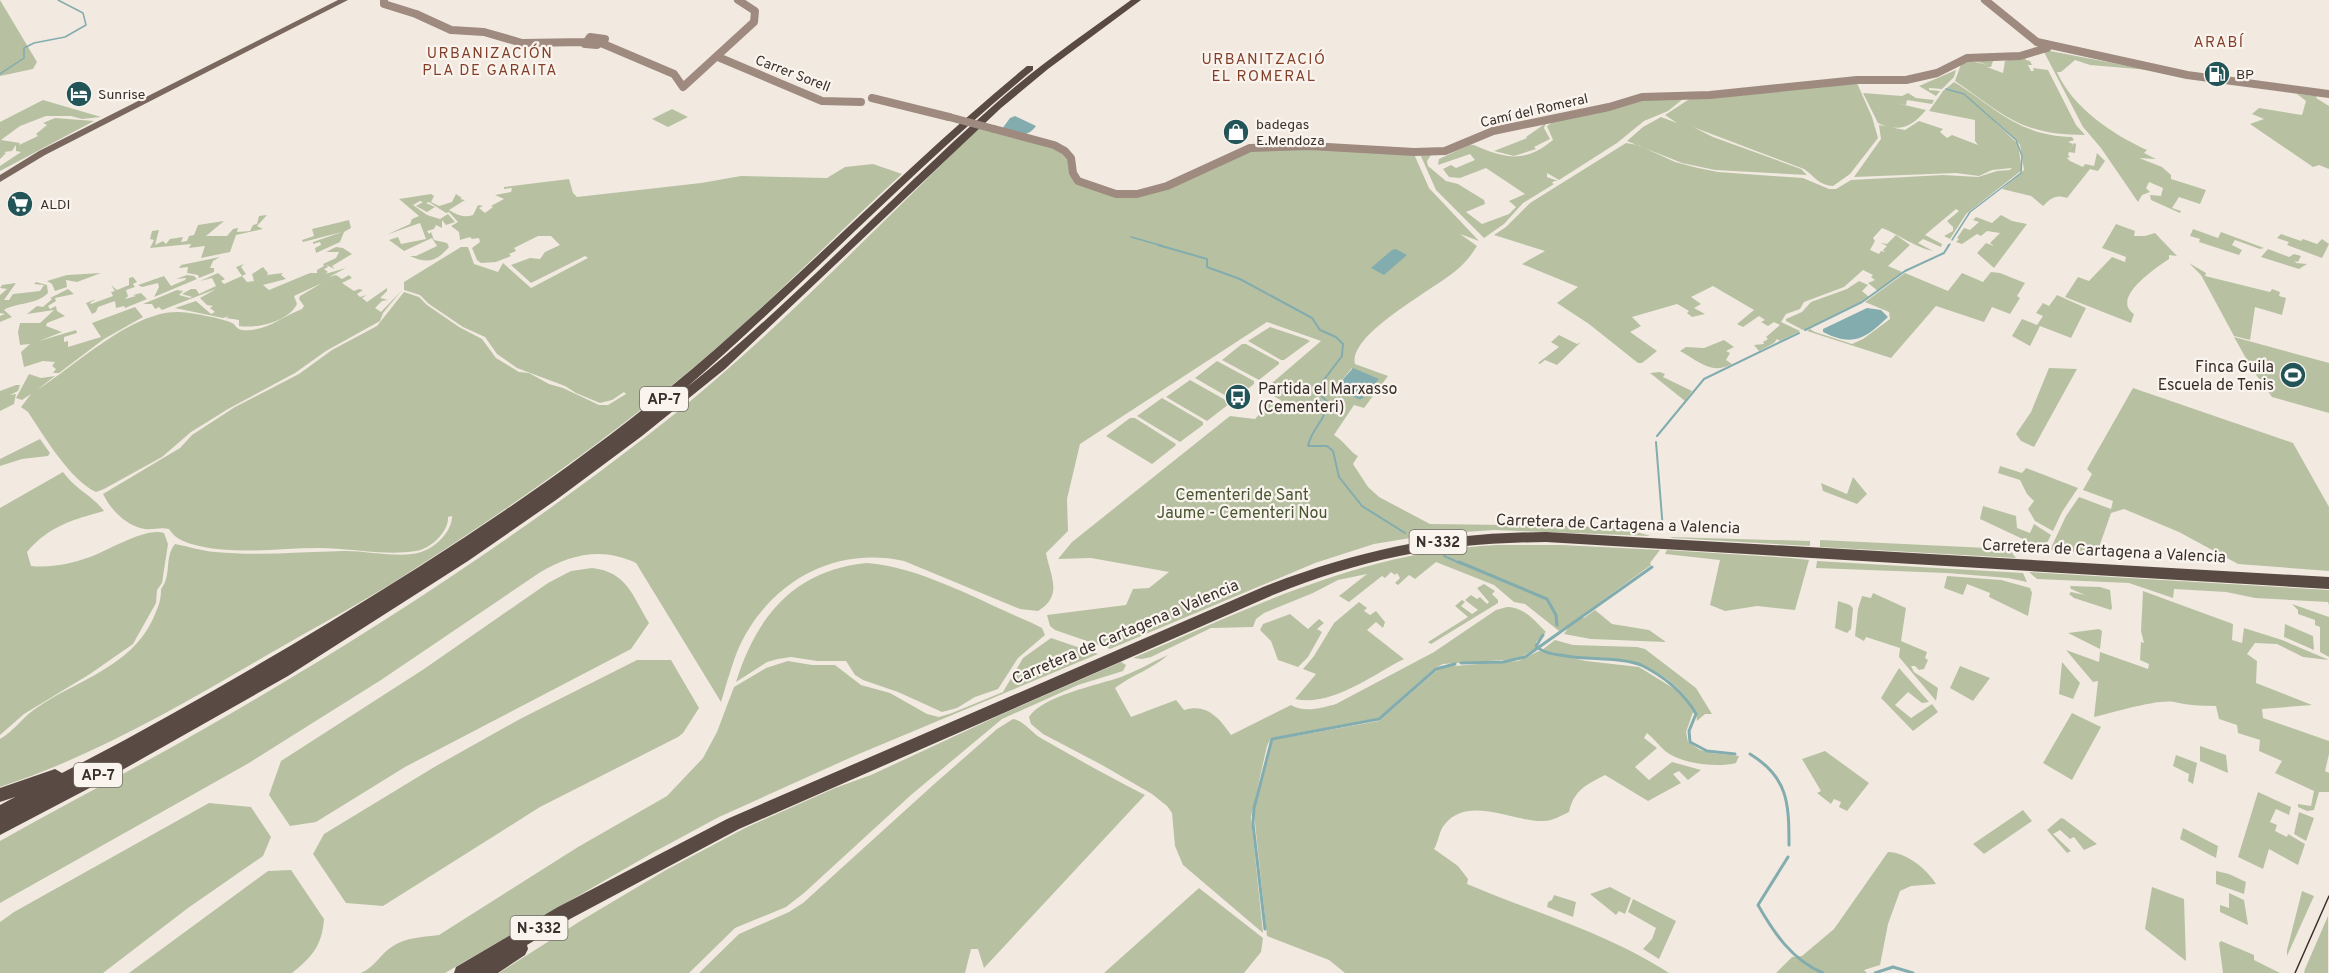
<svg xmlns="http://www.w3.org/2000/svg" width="2329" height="973" font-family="Overpass,sans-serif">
<rect width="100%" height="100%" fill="#f2eae1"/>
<path fill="#b7c1a2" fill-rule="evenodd" d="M0,0L37,62L33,69L0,76Z
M2045,50L2149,70L2090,65L2075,60L2061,72H2057C2073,108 2112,134 2147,150L2144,153L2156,159L2139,158L2162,167L2171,175V179L2206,190L2200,204L2179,197L2172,208L2181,211L2180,213L2151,200L2150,195L2161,196L2163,188L2149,182L2146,188L2150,192L2142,195L2138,202L2101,148L2083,127L2044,52Z
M2024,56L2026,60L2030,61L2032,65H2028L2031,71H2034L2033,68L2048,70L2076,125L2085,135C2020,135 2005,115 1955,81L1961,64L1971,61L1988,65L1972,60L1993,61L1991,67H1987L2003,73L2005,61Z
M1956,70L1954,77L1942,89L1929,88V90L1940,91L1936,96L1919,86Z
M1954,82C1997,108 2016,135 2072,137L2074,140L2068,142L2073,144L2069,151L2074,143L2076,144L2075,153L2069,152L2068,155L2070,157L2067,158L2070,161L2083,167L2085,164L2094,166L2097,153L2105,161L2098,171L2090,169L2067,198C2056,194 2051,198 2043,206L2031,196L2002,189L2024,170L2020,145L2016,140L1981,109L2018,144L2022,170L1966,214L1950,239L1944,236L1953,231V227L1947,221L1959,211L1956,209L1925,235L1942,244L1941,247L1923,239L1918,243L1933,251C1914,247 1900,235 1882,228L1873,238L1875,241L1870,250L1879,254L1881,251L1885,252L1883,250L1887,246L1881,243L1887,244L1896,235L1910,245L1888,266L1902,272L1878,291L1868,283L1875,280L1871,277L1873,275L1863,270L1844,287L1804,302L1800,309L1786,314L1781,322L1800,331L1780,341L1777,339L1774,343L1759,351L1754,345L1764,344L1763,342L1768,339L1766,337L1780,325L1774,322L1768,326L1761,322L1765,320L1759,316L1743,327L1737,324L1754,310L1713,286L1691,297L1701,304L1694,308L1705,314L1692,317L1687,313L1689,311L1677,304L1632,317L1641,326L1630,332L1657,351L1642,363H1638L1589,324L1557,303L1578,287L1522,264L1545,251L1494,235L1506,227L1530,203L1626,143L1638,145L1675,162L1698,168L1718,172L1803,178L1829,189H1836L1851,180L1943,175L1978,177L1997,171L2010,170L2012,168L1992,170L1979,176L1956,173L1854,177L1881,139L1879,125L1905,130L1919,121L1943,129L1940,132L1947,138L1952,135L1978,145L1975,141V120L1929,111L1943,91Z
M1857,83L1872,117L1878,138L1850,174L1833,186C1820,186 1814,176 1804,169L1693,127L1713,137L1801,169L1807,175L1715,170L1682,163L1627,141L1643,127L1661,117L1677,123L1665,115L1691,98Z
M1863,93L1902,96L1908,93L1916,98L1934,100L1932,104L1907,100L1906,105L1896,103L1926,110C1912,127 1899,133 1878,123Z
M2297,94L2317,96L2316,98L2329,106V169L2319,165L2313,167L2250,124L2264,119L2252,114L2259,108L2302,115L2306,101Z
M1646,98L1683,99L1668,111L1644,121L1617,143L1559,180L1547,173V177L1558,181H1554L1552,183L1554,184L1523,203L1504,224L1484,238L1436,190L1420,154L1431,155L1427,161L1428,166L1446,181L1458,184L1484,200L1485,204L1466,212L1482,224L1509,214L1516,207L1509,201L1525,194L1486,168L1460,178L1449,177L1443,169L1451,165L1456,168L1475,160L1470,154L1438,165L1439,159L1469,145H1474C1506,159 1525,163 1553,140L1547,126L1557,119Z
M43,100L101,117L82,119L71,116H46L20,126L1,140L20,143L19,145L38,136L36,134L47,125L43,123L55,118L94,121L0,171V166L21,152L16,151V145L12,151L4,152L6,153L0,159V122Z
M672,109L688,117L668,127L652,119Z
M1546,123L1544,128L1550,139L1534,147L1536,149L1533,150L1514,156L1494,151L1527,138L1526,137Z
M980,127L1049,145L1066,155L1076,181L1137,195L1241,152L1271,147L1414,154L1429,188L1479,241L1460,234L1477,246C1472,254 1467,261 1459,268C1439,287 1348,333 1355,364L1388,376L1364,408L1354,405L1334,435C1343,440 1351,453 1358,456L1353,464L1368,487L1379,497L1430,524L1580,526L1624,529L1651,536L1494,530L1435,534L1374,544L1315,563L1110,649L1055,630L1050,626L1047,615L1126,605L1133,589L1149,588L1169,572L1091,558L1058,559L1072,542L1230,416L1255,419L1268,404L1282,401L1264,390L1321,341L1267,322L1080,444L1067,499L1068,531L1046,553C1050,575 1064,596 1038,611L1020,609L904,561C835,546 771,581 740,645C732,663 727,683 721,702L636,563C602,547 571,554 539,573L381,680L249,763L0,903V841C69,802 140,766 209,726C361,639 509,543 648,435C767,343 871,232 980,127ZM1352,368L1362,400H1361L1338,385Z
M873,164L902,174C841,230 784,289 721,344C623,429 515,505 405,575C363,602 319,625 276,650C188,701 98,755 0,787V739C14,731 22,718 35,709C76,680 130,668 153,619C158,607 161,602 161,589C172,576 164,557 175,544C188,546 201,551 215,552C257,556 301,552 343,551C364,550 402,559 421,552C435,548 452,532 452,516L448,517C449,532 430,549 416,551C386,556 349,548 319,548C280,548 237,555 199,546C187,543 176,540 169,529C161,527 153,530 145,529C126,526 111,510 103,494L180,448L192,435L235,407L299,374L332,350L377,326L404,292L419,297L427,305L459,327L482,339L496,358L519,372L529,373L549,384L563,388L599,405H608L626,394L624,392L612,400L600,403L576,393L565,386L517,368L497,354L485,337L463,327L429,304L420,295L404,290V282L461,247H468L474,264L498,272L503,263L531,288L588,258L585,256L531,283L511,265L530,258L540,259L545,252L560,245L551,236H538L514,248L516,251L509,254L511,256L496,262L481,263L477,260L472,248L480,242L479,238L472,239L470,237L460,240L459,232L451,226L458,222L449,212L446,213L429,202L426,203L435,207L427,212L416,206L423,202L420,201L413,205L427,215L440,219L448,214L455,222L446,225L442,220V228L436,225L434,229L427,231L429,234L431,232L434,240L447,243L449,247C436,262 427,264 410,256H416L437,246L432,238L404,251L389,240L398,237L401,244L426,239L420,223L386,235L410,224L412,219L419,216L399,199L431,194L434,196L431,202L439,206L452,202L456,194L462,198L460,199L465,200L449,210C457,215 464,218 473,215L478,205L483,206L479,208L485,213L493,207L491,206L504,199L495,195L511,192L512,188L504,189V187L569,179L573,193L577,197L701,183L741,176L827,178L845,167Z
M267,215L257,226L263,229L236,235L230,252L201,258L205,246L189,248L191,244L150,248L154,240L150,239L152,231L159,230L155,245L163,241L166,244L170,239L183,237L181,242L187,241L189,236L194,235L198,225L224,221L206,236H227L233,229L238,228L237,232L250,231L253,225L257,224L259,216Z
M2001,215L2012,221L2027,224L1994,268L1977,253L1986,243L1994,246L1990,243L2000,233L1987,231L1981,236L1977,234L1962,244L1956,242L1959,239L1957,238L1964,228L1970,230L1979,222L1973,220L1976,217L1992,223Z
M349,220L351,228L344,232L340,242L316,253L315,248L321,245L320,242L313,244V242L342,232L303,242L302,240L314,236L312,229Z
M2116,224L2135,231L2134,236H2145L2155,233L2177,256L2169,255V259C2156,268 2110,298 2134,314L2131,323L2065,297L2078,277L2089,281L2112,257L2125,262L2126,257L2102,248Z
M2193,229L2218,238L2221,232L2264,248L2260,249L2235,240L2232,245L2242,250L2239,255L2199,242L2200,239L2190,236Z
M2281,234L2301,241L2303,239L2317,244L2322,239L2329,244L2322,258L2287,245L2289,242L2277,238Z
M336,247L343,248L352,254L332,266L335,269L326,265L328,267L324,269L328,272L325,274L346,268L329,277L336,275L342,279L349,275L352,278L342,283L354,291L359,289L363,290L357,294L360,297L367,295L362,298L367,302L387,288V291L380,298L388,300L382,301L375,308L381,312L402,290L383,313L380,321L326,351L295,373L228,409L191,432L162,457L104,489L96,492C70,480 44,436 28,412L21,407L31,394L22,400L16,398L29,374L41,378L55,376L37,390C75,366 131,312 177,312C189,312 222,318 232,323C236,325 236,329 242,330C266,332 281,317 302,309L304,306L299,299L300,296L322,283L294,296L297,304C289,321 258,329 239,326V320L226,318L229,316L223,318L175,308L196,301L211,314L215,312L210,308L213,306L207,305L200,298L216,289L162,310L159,307L155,309L152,304H143L177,290L183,291L179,295L190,298L192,297L182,294L191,289H196L199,294L216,286L212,278L200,281L218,273L225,279L221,281L224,284L242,276L236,267L244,264L241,267L246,274L242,276L247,282L254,281L252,274L263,267L268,273L267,275L283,273L281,275L286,279L263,285L269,290L310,273H317V270L324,266L323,264L336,258L339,252H326Z
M2268,249L2289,257L2294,254L2301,256L2298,262L2295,261L2296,263L2307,264L2299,269L2261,257Z
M220,257L213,261L210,268H214V272L199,278L198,275L187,273L188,267L179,268L181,265Z
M2189,263L2206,273L2205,276L2270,292L2272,289L2280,292L2279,296L2286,298L2282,315L2255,307L2250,340L2234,336L2201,275Z
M1991,272L2000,273L2025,283L2017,296L2020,298L2010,314L1992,307L1984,322L1936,306L1891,358L1807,331L1810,329L1815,332L1852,344L1863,339L1890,319L1889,312L1865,302L1905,273L1948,291L1962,273L1983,282Z
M101,273L77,282L66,280L67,287L55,291L52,284L47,281L67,275Z
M187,275L194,276L197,279L154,297L159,287L158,283L142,287L138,285L164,276L171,286L185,280L186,278L176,279Z
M133,277L137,282L133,284L135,287L126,290L128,296L125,299L136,296L133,295L141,293L147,299L125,308L124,306L116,308L115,301L98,307L96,312L92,314L86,303L96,299L90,303L91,304L113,296L111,292L115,291L111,285L117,290L129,285V278Z
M1859,281L1868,285L1862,291L1869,297L1860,302L1803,330L1786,321V319L1802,312L1811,302L1847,289Z
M36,282L47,285L48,293C37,305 17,302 4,310L12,317L0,322V316L5,314L0,313V295L7,289L0,288L2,285L16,283L4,300H9L13,294L40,291L44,285L34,284Z
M68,289L74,294L55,298L56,301L48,306L50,309L56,306L57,311L65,316L47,323L46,326L62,332L39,341L76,330L77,333L64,337V342L68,341V347L101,337L92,323L135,307L143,317L104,339L59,373H53L56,369L52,366L55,362L43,361L24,367L21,352L30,344L20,345L18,332L20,323H40L54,310L27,314L37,306L43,307L52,299L50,298Z
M2057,295L2086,308L2071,338L2040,326L2030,346L2012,336L2022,319L2037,325L2043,316L2036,313L2043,303L2049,306Z
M1270,327L1306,339L1310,341L1284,360H1281L1248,341Z
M1559,335L1577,344L1581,342L1557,365L1545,360L1540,364L1538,363L1559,347L1551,342Z
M2234,337L2329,363V413L2272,397L2252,369Z
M1724,340L1734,347L1726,351L1730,353L1726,360L1732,364C1711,375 1700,362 1680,351L1686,347L1704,348Z
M1242,344H1246L1279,362V364L1259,380L1222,360Z
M1217,361L1254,381V384L1233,400L1195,378Z
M2049,368L2077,369L2034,447L2021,441L2016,434L2031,412Z
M1660,372L1665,374L1663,377L1692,391L1685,401L1650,373Z
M1190,380L1229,402V404L1207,421L1166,397Z
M16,385H20L18,391L10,395L16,394L14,404L0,411V391Z
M2133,388L2293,443L2329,507V571L2238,564L2179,532L2124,509L2111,513L2097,553L2050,550L2066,516L2079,497L2111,509L2113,501L2083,490L2092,474L2087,469Z
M1162,398L1203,422V425L1180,442L1137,416Z
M1130,418H1135L1176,444L1175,446L1152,464L1106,436Z
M40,439L50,453L48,456L22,459L0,466V459Z
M2000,466L2022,473L2026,468L2078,488L2062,512L2053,531L2035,521L2028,509L2034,501L2027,494L2020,480L1998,473Z
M63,472C77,491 91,494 104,511C72,520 49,526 27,552L31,566C51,568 70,564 90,557C109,550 146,527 164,533L168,544L162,583L157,590L156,603L133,644L90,674L24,714L0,735V508Z
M1853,477L1867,494L1857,504L1823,491L1821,483L1847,494Z
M1983,506L2016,516L2017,528L2030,533L2034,524L2051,535L2044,549L1980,519Z
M1669,537L1810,541V546L1673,538Z
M1820,540L2009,549L2016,558L1820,547Z
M1496,545H1562L1660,550L1650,563L1651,565L1578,618H1584L1595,610L1612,624L1649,630L1666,642L1591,639L1564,634L1568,628L1565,627L1559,631L1525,604L1514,602L1494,585L1436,562L1415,579L1409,575L1398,585L1395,583L1400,578L1397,573L1395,575L1391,572L1385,578L1382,576L1349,602L1339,596L1367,574L1338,580L1313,593L1264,613L1256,619L1253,627L1211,628L1151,657L1142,659L1133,658C1255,606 1361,552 1496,545Z
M1667,550L1791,558L1809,560L1795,610L1757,606L1725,611L1710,605L1720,560L1665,554Z
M1817,561L2023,573L2027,582L2008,578L1947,573L1816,568Z
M867,563C921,567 982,602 1032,623L1042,628L1045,635L1018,658L998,689L975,697L957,708L942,712L898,692L863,680L855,675L846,661H817L791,657L778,659L767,662L736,682C757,615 795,570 867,563Z
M592,568C627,572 632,595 649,623L631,649L405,767L316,822L290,826L269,795L281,761L424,669L548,583L571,571Z
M2029,572L2329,590V605L2328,602L2255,598L2226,592L2174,589L2173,598L2129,583L2037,579Z
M1947,576L2001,580L2030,588L2032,593L2028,616L1989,597L1990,593L1967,584L1963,595L1944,588Z
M1484,584L1495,591L1492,594L1498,600V603L1431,644L1428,642L1468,617L1455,606L1462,600L1465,602L1461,606L1472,614L1478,610L1465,600L1471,595L1477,599L1480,597L1487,604L1489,602L1477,588Z
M2070,586L2100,587L2110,590L2112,608L2111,610L2074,598L2069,594L2071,592L2085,595L2071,589Z
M2143,591L2233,624L2232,640L2242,643L2244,628L2282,640L2329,660L2303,657L2277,644L2255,643L2247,654L2257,661L2256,683L2312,705L2262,709L2263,718L2329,741V754L2325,771L2329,773V792H2319L2314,810L2307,811L2298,807V804L2311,806L2314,791L2275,773L2282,761L2259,751L2260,740L2238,733L2237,725L2219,719L2216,706C2201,706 2187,705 2174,702C2157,699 2112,713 2094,717L2098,681L2093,682L2066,650L2099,662L2100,652L2148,669L2149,664L2140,660L2141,642L2144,643L2141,631Z
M1873,593L1906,608L1901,641L1927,652L1925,658L1928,660L1924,669L1919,670L1915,666H1911L1914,672L1938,688L1936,701L1899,657L1900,648L1866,637L1864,641L1855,636L1858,609L1862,596L1871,598Z
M1838,601L1850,605L1853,608L1851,629L1847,633L1835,628Z
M1359,602L1367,608L1364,611L1370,615L1376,611L1385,622L1383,628L1376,622L1367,630L1404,659C1372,675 1332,707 1295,699L1316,674L1303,669L1314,656L1334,623Z
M2292,604L2329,617V657L2320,652V627L2315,625V620L2298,614V610Z
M1507,607C1524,607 1535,621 1546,632L1536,642V648L1518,659L1443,664L1435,668L1378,718L1271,738L1267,746L1251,817L1263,933L1183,865L1175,846L1172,813L1167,806L1152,794L1102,765L1043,734L1031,724L1029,717C1042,696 1098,685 1121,677C1137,671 1152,662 1168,655C1152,669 1132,675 1115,688L1131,717L1176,700L1184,710C1206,703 1219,717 1231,735L1291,705C1304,713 1322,708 1336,704L1434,652L1496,610Z
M1290,614L1308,629L1319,619L1324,623L1317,629L1322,632L1308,657L1298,667L1278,660L1271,641L1260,630L1263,624Z
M2285,624L2313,636L2314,650L2284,637Z
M2099,629L2102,631L2100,649L2068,633Z
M1051,638L1098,654L854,756L719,817L654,852L445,973H361C375,967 381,953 393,946C407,937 424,937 439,935L578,847L667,796L703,758L717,732L734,687L766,668L788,661L812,665H835L861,685L890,693L927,714L939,717L952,713L1003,692L1023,658Z
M1555,640L1573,645L1637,647L1645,649L1696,688L1712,714H1705L1697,721C1697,698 1660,671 1640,664C1625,659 1609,661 1593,659C1577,658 1559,654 1542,650Z
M1539,651L1586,661L1639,667L1673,688L1687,699L1693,712L1686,732L1688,742L1700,750L1711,753L1739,756L1736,763C1717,768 1678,764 1663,749C1659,745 1653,738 1647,733L1644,738L1657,748L1635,767L1649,780L1672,762L1701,770L1688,780L1679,771L1673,774L1681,783L1648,801L1605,775C1586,785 1574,790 1569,812C1561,816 1552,821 1543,821C1513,822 1469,795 1445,824C1439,830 1439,841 1434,849L1458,866L1468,879L1467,884C1535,913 1606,932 1669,973H1345L1329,960L1267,936L1255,823V808L1273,740L1379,721L1441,667L1518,661Z
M637,660H671L699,708L683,733L678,737L540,807L383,906L346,903L313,854L324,834L436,766L520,719Z
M1121,662L1126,665L1123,671L1078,685L1002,719L911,795L804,893L786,907L735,928L689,973H499L582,920L666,870L745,828L835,788L871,775L998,716Z
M2062,662L2080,683L2073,699L2059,694Z
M1960,666L1990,678L1973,701L1950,688Z
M1899,668L1929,702L1922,703L1908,692L1895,705L1911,718L1932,704L1938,712L1913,731L1881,698Z
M2072,713L2101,727L2072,780L2043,763Z
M1013,719C1022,720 1031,731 1039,737C1074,757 1109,777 1145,795L984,968L978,949H971L965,973H699L739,934L789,912L803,903L932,786L997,729Z
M2200,746L2226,755L2228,773L2200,761Z
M1825,751L1869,783L1847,811L1839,807L1841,802L1834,799L1831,804L1817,793L1821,791L1802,759Z
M2176,755L2197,763L2193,784L2188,781L2189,774L2173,766Z
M2258,792L2291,807L2289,815L2276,809L2270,822L2277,825L2275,831L2287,837L2288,834L2305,844L2298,865L2269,849L2263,869L2238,857Z
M209,803L251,807L271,837L263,856L188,908L103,973H0V922L14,912Z
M2023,810L2032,821L1984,854L1973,844Z
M2299,812L2314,818L2306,841L2294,834Z
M2061,818L2064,819L2097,844L2084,850L2074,837L2070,839L2060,830L2053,834L2071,851L2067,853L2047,830Z
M2183,828L2218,846L2216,858L2180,839Z
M1888,852C1906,852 1927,869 1936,884L1911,886L1900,891L1888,924L1880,965L1864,970L1867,973H1776L1792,957L1802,956L1834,929Z
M291,870L324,919C322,946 312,957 292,973H129L268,871Z
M2216,871L2229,874L2246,882L2244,894L2216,884Z
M1610,887L1631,898L1625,914L1619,911L1616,915L1590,894Z
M2152,887L2184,899L2186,961L2145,929Z
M1199,888L1263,938L1261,952L1244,973H1104Z
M2302,891L2314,896L2287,956V950Z
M2229,893L2244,900L2248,925L2220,912V905L2229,908Z
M1554,895L1576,902L1573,917L1547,907L1548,902L1552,900Z
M1633,899L1676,921L1659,959L1643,949L1652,939L1656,928L1628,912Z
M2328,916V973H2304L2305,969Z
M2221,941L2254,955V960L2280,973H2223L2219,943Z"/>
<path fill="#82acae" d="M1015,116L1036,126C1025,140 1018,133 1002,129L1010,118Z
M1396,249L1407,255L1384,275L1371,268L1392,250Z
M1867,308L1881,310L1888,317C1865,339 1853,347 1823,332V329Z
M1353,368L1379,379L1361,400L1337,390L1338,385Z"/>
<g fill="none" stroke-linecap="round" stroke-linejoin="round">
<path stroke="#82acae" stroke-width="1.5" d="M0,74L24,58V48L34,43L65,37L86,25L83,13L58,0
M1946,89L1964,94L2016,140L2022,156L2021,173L1970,212L1952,240
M1131,237L1163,246
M1948,246L1950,244"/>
<path stroke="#82acae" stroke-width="2" d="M1158,245L1207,259V267L1240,279L1312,318L1320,330L1336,337L1343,344L1342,356L1320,385L1321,395L1328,403C1325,422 1312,427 1308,446H1327L1333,451L1339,477L1362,506L1405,533
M1805,330L1862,302L1905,271L1944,253L1949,245
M1657,436L1704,379L1799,333
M1656,442L1663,530
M1444,556L1462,564"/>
<path stroke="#82acae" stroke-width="3" d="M1459,562L1547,599L1556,615L1557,625
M1543,635L1536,646C1544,654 1555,654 1566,656C1588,660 1621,657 1641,665C1662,675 1685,693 1696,714L1689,731L1690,742L1707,751L1735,754
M1461,663L1503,662L1525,657L1652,567
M1750,754C1788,777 1789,803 1789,845
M1788,857L1758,905C1774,933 1792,960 1823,973
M1265,929L1253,824L1254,808L1272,739L1379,719L1436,669L1455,664
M1875,973L1893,967L1913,973"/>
<path stroke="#9e8a7f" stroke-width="8" d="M384,0V4L416,14L451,30L484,32L522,43L585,42
M1985,0L2037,42
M590,37L605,39L597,45L585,44Z
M2037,42L2187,75L2329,94
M601,43L674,74L683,87L754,22L755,11L738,0
M718,57L822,101L861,102
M872,98L949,117
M994,129L1054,145L1065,151L1071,158L1073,173L1078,181L1116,194H1137L1167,186L1250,148L1310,146L1414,152L1445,151L1493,131L1609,107L1642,97L1710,95L1857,80H1906L1937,73L1967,58L2020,56L2047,48"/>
<path fill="#7a675e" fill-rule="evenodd" d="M338,0H348L45,155L0,182V175L39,151Z"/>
<path fill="#594a43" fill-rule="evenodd" d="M1131,0H1141L1048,69L1001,108L725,369L642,436L556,500L468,561L288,676L101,782L0,835V805L15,797L0,802V788L55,769L62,773C153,726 242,675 330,622C447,551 562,476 668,389C793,287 902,168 1027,66H1033V70C912,170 804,285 686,388C795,301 890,197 994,105C1037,66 1085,34 1131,0Z
M1546,532L2329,577V589L1546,542C1443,543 1369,557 1273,595L739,829L570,919L527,945L528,949L525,955L498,973H454L456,967L558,907L727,819L1263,587C1362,549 1439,533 1546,532Z"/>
<path stroke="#39302c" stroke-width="1.5" d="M2295,973L2329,896"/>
<path stroke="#9e8a7f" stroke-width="8" d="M949,117L994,129"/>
</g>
<defs>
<g id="fuel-disc" transform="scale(1.35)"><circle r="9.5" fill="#235558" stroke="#faf4ee"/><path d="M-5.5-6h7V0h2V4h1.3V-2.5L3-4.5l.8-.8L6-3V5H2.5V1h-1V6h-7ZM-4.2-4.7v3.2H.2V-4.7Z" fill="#fff"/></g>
<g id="hotel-disc" transform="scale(1.35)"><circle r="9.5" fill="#235558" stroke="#faf4ee"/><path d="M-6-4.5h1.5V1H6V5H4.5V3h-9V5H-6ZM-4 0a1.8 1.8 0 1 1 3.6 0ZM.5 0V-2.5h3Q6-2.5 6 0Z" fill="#fff"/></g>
<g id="shop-disc" transform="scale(1.35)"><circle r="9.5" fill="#235558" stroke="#faf4ee"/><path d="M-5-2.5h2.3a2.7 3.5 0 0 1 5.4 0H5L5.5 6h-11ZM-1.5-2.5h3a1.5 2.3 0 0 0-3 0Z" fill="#fff"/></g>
<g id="supermarket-disc" transform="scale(1.35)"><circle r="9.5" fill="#235558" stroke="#faf4ee"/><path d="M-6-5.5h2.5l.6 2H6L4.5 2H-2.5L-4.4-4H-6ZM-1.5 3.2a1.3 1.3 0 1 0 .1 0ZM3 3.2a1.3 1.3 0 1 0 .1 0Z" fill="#fff"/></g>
<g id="stadium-disc" transform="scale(1.35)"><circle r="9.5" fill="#235558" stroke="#faf4ee"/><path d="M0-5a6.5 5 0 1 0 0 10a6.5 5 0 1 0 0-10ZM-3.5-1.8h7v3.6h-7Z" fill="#fff"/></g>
<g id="bus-disc" transform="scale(1.35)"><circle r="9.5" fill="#235558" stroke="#faf4ee"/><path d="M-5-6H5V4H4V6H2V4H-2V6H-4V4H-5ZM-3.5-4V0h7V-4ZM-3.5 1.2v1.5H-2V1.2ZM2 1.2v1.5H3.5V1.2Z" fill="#fff"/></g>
</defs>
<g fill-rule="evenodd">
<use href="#fuel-disc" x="2217" y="74"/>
<use href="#hotel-disc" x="79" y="94"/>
<use href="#shop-disc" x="1236" y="132"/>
<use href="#supermarket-disc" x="20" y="204"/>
<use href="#stadium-disc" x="2293" y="375"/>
<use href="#bus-disc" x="1238" y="397"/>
</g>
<g text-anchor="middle" stroke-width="4.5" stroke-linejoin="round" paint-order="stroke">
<g font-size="14" fill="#39302c" stroke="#faf4ee">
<text transform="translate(793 73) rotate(21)" y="5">Carrer Sorell</text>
<text transform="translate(1534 110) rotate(-13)" y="5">Camí del Romeral</text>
</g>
<g font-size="14" fill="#39302c" stroke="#faf4ee" text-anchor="start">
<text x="2236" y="79">BP</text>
<text x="98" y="99">Sunrise</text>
<text x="1256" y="129">badegas<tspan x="1256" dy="16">E.Mendoza</tspan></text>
<text x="40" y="209">ALDI</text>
</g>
<g font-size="15" letter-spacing="1.5" fill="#833e29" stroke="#faf4ee">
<text x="2219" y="47">ARABÍ</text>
<text x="490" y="58">URBANIZACIÓN<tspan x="490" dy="17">PLA DE GARAITA</tspan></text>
<text x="1264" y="64">URBANITZACIÓ<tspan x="1264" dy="17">EL ROMERAL</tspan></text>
</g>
<g fill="#faf4ee" stroke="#736b66" stroke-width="1.5">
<rect x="640" y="387" width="48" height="24" rx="4.5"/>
<rect x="1409.5" y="530" width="57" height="24" rx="4.5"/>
<rect x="74" y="763" width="48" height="24" rx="4.5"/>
<rect x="510.5" y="916" width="57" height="24" rx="4.5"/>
</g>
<g font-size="15" font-weight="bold" fill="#39302c">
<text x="664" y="404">AP-7</text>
<text x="1438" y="547">N-332</text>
<text x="98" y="780">AP-7</text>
<text x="539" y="933">N-332</text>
</g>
<g font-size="16" fill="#39302c" stroke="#faf4ee" text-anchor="end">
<text x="2274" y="372">Finca Guila<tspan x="2274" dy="18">Escuela de Tenis</tspan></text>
<text x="1258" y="394" text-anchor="start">Partida el Marxasso<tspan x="1258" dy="18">(Cementeri)</tspan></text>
</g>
<g font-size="16" fill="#485631" stroke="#faf4ee">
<text x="1242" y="500">Cementeri de Sant<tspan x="1242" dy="18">Jaume - Cementeri Nou</tspan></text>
</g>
<g font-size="16" fill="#39302c" stroke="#faf4ee">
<text transform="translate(1618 523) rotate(2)" y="6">Carretera de Cartagena a Valencia</text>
<text transform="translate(2104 550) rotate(3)" y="6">Carretera de Cartagena a Valencia</text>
<text transform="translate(1125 631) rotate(-23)" y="6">Carretera de Cartagena a Valencia</text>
</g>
</g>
</svg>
